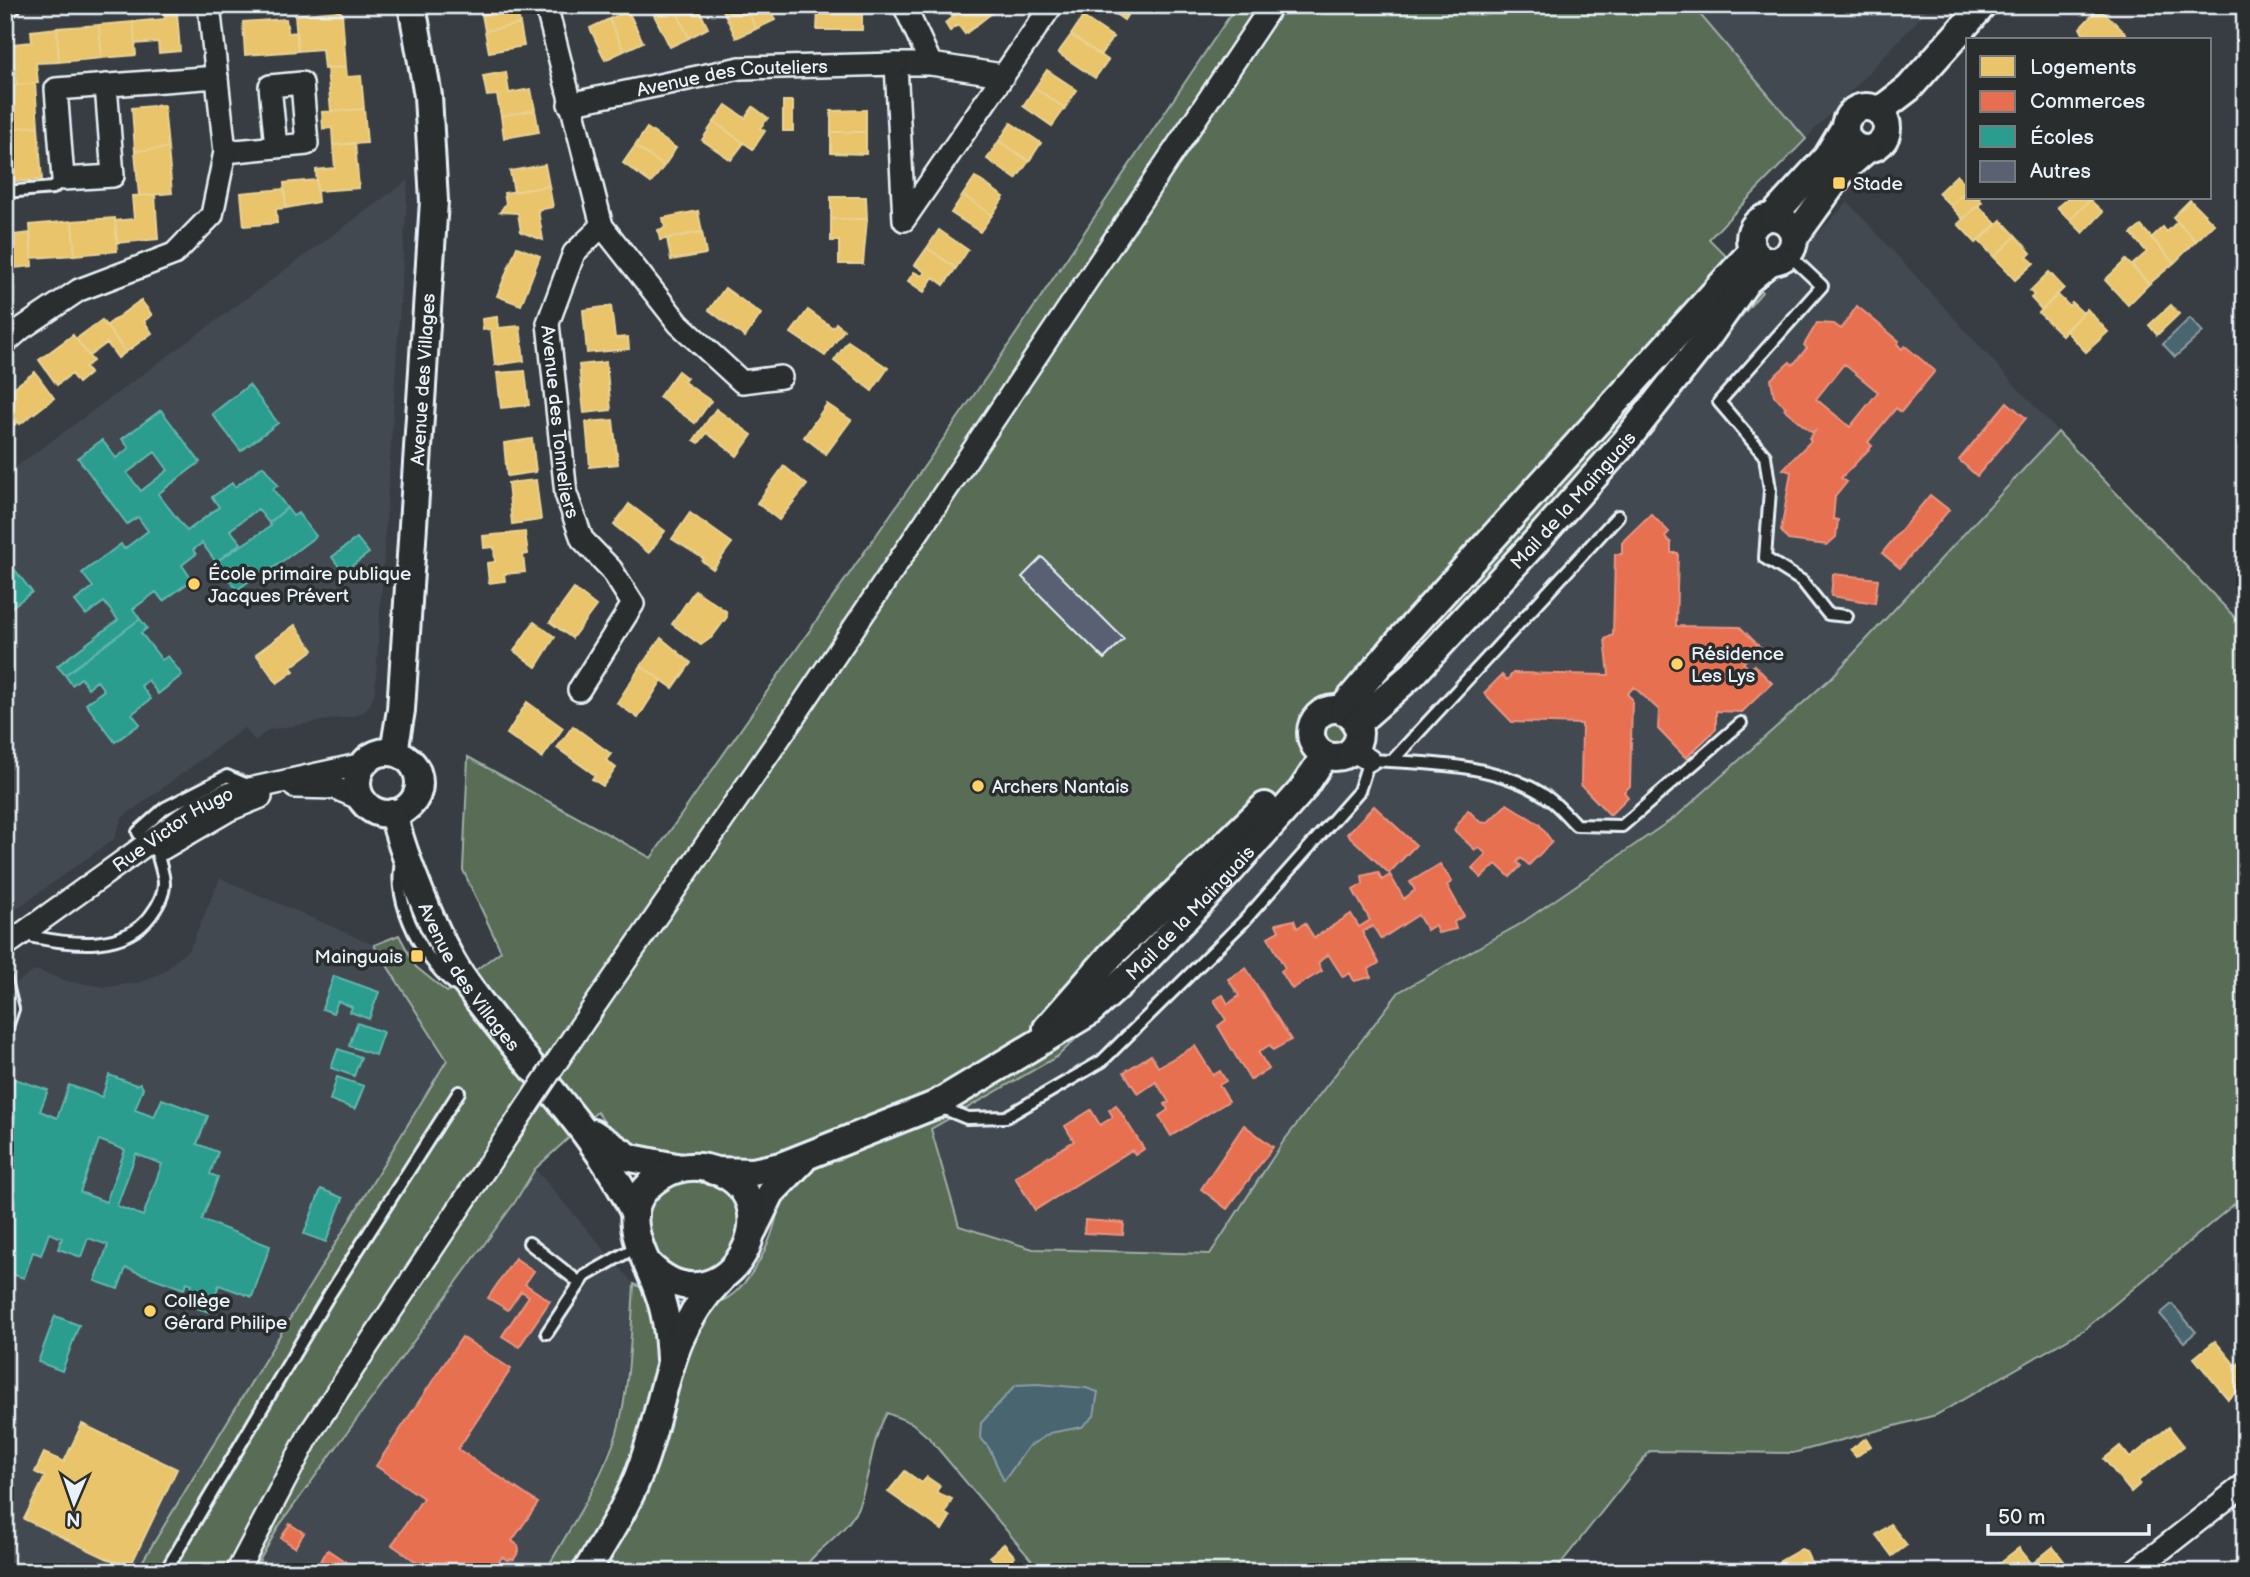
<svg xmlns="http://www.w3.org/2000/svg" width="2250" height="1577" font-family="'Balsamiq Sans',sans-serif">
<rect width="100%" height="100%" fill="#383d43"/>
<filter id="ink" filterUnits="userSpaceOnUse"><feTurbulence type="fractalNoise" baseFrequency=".0143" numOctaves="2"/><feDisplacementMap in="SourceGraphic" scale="14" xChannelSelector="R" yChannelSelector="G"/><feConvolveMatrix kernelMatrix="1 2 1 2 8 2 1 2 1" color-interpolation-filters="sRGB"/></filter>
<g filter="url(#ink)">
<path fill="#424851" d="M1692,5H1932L1806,139Z
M408,180L375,692L371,703L365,711L354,716L268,730L255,741L244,728L122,818L114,839L5,917V475Z
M1848,202L2058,432L1832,677L1678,815L1520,924L1399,992L1283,1142L1210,1254L1033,1249L959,1226L931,1129L978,1104L1630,447L1762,292Z
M220,878L374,945L447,1060L136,1572H11L5,1562V990L36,970L67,981L106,987L142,982L163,972L190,948Z
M535,1169L634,1284L629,1355L616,1434L588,1495L545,1572H253L279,1526L515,1202Z"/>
<path fill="#586c56" stroke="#a0aea7" stroke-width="2" d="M1237,5H1692L1806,139L1709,239L1762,292L1630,447L1133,984L1058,1056L931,1129L959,1226L1033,1249L1210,1254L1283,1142L1399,992L1520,924L1678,815L1832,677L2058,432L2245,628V1195L2085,1329L1936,1415L1793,1453L1650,1451L1554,1572H1035L1038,1568L929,1438L912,1423L887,1413C870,1442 871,1476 858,1507C847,1534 814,1549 802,1572H545C568,1531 603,1478 617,1433C630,1386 631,1333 634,1284C657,1294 686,1311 711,1305C746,1298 774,1241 778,1208C779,1199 772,1186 770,1178L716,1156L656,1154L615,1137L597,1112L535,1169L515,1202L279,1526L253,1572H136L447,1060L374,945L399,935L416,967L447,992L501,951L463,870L468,757L651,858L997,362Z
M699,1178C720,1185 744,1200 743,1226C742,1236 734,1249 731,1259C695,1278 691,1277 655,1257C646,1223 642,1210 670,1184Z"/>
<path fill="#4a656f" stroke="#899da6" stroke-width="2" d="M2190,318L2203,332L2175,357L2163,344Z
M2172,1304L2196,1332L2184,1342L2160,1314Z
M1037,1384L1086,1388L1098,1392L1094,1416L1082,1427L1050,1433L1028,1447L1004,1481L989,1448L980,1437L981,1423L1016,1385Z"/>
<path fill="#e9c46a" stroke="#e9d295" stroke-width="2" d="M503,5H516L520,24L485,31L481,9Z
M697,5L708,28L689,38L674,6Z
M745,5L756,29L736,38L721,6Z
M745,5H768L775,20L756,29Z
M818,5H862V9H818Z
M943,5H967L952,17Z
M967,5H987L993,12L965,34L958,25L950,31L945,23Z
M1103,5H1134L1124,20Z
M674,6L689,38L670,47L654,15Z
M171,8L177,12L180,51L159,53L158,42L135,44L133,22L165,19L164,13Z
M818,9H862V30H817Z
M339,11L342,13L346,67L324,69L322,49L298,51L295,15Z
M628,11L643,42L624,51L609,19Z
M2099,11L2106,14L2132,40H2086L2080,28L2094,13Z
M1083,17L1113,37L1100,55L1071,35Z
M286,19L288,33L297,32L298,51L245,55L243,22Z
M609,19L624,51L605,60L590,28Z
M133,22L136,55L102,58L99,25Z
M520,24L524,46L489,52L485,31Z
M99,25L102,58L59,62L57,28Z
M57,28L59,62L36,63L38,83L16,85L13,44L32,42L31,31Z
M1071,35L1108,60L1095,78L1058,53Z
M346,67L347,77L361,76L364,109L331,111L327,68Z
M1047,70L1077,90L1065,108L1035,88Z
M506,72L509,93L531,89L535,110L501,116L497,95L487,96L483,76Z
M35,83L38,126L5,129V86Z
M1035,88L1065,108L1052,126L1023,106Z
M783,101H793V131H783Z
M164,105L168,148L135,151L132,108Z
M726,105L745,118L753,107L768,118L760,128L765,131L753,149L714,122Z
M364,109L367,143L333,145L332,128L323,129L322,112Z
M535,110L539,132L504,138L501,116Z
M866,110V132H831V111Z
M714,122L744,143L731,160L702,140Z
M1011,123L1041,143L1029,161L999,141Z
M38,126L42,180L9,182L5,129Z
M647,128L676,148L664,166L635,146Z
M831,132H866V154L831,153Z
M999,141L1029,161L1016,179L987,159Z
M355,143L359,188L317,191L316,170L335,168L333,145Z
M635,146L664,166L651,183L623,163Z
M168,148L172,193L139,196L135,151Z
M545,165L549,186L514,192L510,171Z
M1957,175L1968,189L1951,206L1938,193Z
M975,177L1004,197L992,215L963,195Z
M316,180L318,202L286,208L284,183Z
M549,186L553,207L538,210L543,240L521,232L518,213L500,212L506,203L504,193Z
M284,189L286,208L276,209L277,223L244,226L241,193Z
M1968,189V198H1979L1982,202L1963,219L1951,206Z
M155,195L158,239L117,243L115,221L134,219L132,196Z
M963,195L992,215L980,232L951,213Z
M831,197H866L867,219H831Z
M2068,198L2090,200L2070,220L2057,207Z
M2090,200L2103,212L2083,233L2070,220Z
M2190,200L2214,224L2196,241L2173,217Z
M1978,205L1996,224L1976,243L1958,224Z
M698,211L702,232L660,240L658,230L665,228L663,218Z
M115,218L117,251L75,255L72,221Z
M831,219H867L863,264H839V241H831Z
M2001,220L2016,236L1994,257L1979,241Z
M72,221L75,255L32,258L30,225Z
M2177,222L2196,241L2174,263L2151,238L2163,227L2167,232Z
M2141,226L2174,263L2149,284L2132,265L2147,252L2131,234Z
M939,230L968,250L956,268L927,248Z
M702,232L706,254L671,260L667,238Z
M30,233L32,266L5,269V236Z
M2016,236L2031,253L2027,257L2034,263L2015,280L1994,257Z
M517,247L540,256L521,305L497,296Z
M927,248L956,268L944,285L933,277L924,292L908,281L914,272L922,276L925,272L915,265Z
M2126,260L2149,284L2128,305L2105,280Z
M2049,272L2064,288L2042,310L2031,298L2034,295L2030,291Z
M725,288L761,314L745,337L709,310Z
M2057,294L2069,306L2072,303L2083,313L2062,335L2039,313Z
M141,300L152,315L144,321L152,333L126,352L106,326Z
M2171,305L2179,314L2157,335L2149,325Z
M611,306L615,338L628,337L629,349L587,353L583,310Z
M2087,309L2108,332L2086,352L2065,330Z
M808,310L833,328L836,323L844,330L825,356L791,333Z
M497,317L498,328L520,326L524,361L495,365L491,329L483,330L482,319Z
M102,320L126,352L118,358L107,343L89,356L76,339Z
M73,335L93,361L85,367L90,373L78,383L71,374L57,385L39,360Z
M848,341L888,368L872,391L834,361Z
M606,362L611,410L584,413L579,365Z
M525,371L529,405L501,408L497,373Z
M678,371L687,378L684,382L711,401L695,423L659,397Z
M35,372L54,398L20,424L5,405V394Z
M827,404L851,420L826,454L804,437Z
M5,405L18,422L10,428L12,438L5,442Z
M716,409L752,435L737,456L707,433L699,443L694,440Z
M613,420L618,464L590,467L586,422Z
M532,439L536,472L507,476L504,443Z
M784,466L807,485L779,520L757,503Z
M536,480L541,520L512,524L508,483Z
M629,504L665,531L649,553L614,525Z
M690,513L732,543L713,569L702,561L704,559L672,539Z
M525,532L528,554L523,555L525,572L504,574L505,581L489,583L487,563L495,562L494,547L484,548L483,536Z
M574,589L596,606L572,638L550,622Z
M695,590L726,611L727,617L712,637L701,645L672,624Z
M534,622L555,637L536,667L514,651Z
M295,625L313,650L291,667L294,671L277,683L256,654Z
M661,638L691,663L673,688L641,666Z
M641,666L662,680L638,718L617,703Z
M527,702L563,728L542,758L507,734Z
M573,726L611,754L606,760L616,768L603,786L592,779L595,775L557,748Z
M2215,1341L2236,1366L2245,1358V1390L2243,1387L2228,1399L2194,1358Z
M82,1424L177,1469L129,1569L24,1519L45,1477L35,1472L44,1453L64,1462Z
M2169,1427L2184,1446L2138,1481L2140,1484L2131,1492L2104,1459L2120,1446L2130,1458Z
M1866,1438L1871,1446L1856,1457L1850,1450Z
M905,1471L922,1483L927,1477L940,1486L936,1492L952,1499L945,1513L950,1517L942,1530L888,1492Z
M1890,1524L1907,1545L1892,1556L1876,1535Z
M1004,1544L1015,1557L1001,1569L990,1556Z
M2053,1547L2064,1561L2050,1572H2003L1998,1564L2019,1548L2032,1564Z
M1801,1549L1806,1551L1814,1570L1751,1572L1768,1568Z"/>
<path fill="#e76f51" stroke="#e79683" stroke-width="2" fill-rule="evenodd" d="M1857,306L1899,341L1897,344L1902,349L1905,346L1935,371L1901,412L1896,408L1868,442L1872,446L1841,478L1847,482L1835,497L1833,519L1838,520L1836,537L1827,545L1788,540L1781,531L1791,472L1783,469L1811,441L1809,439L1815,431L1811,432L1784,409L1786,407L1774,396L1771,379L1790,362L1793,365L1807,348L1804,345L1817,323L1834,324L1841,329ZM1844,364L1878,392L1850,427L1816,399Z
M2007,402L2026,418L1977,476L1959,460Z
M1930,495L1949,510L1900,568L1882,553Z
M1651,514L1669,532L1665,537L1671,543V553H1678L1676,626L1740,627L1760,647L1743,663L1750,669L1754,665L1772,683L1742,712L1716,711V729L1686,758L1658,729L1659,710L1634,687L1627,694L1632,699L1630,786L1624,792L1628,797L1610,815L1581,785L1582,724L1512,722L1484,693L1502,675L1507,680L1513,673L1609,675L1605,639L1613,635L1615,554H1622V542Z
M1833,574L1878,579L1875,603L1831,596Z
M1507,804L1539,824L1552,842L1529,865L1521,858L1517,862L1521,866L1510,877L1496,864L1481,878L1472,868L1486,854L1479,847L1475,850L1454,830L1468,810L1480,822L1487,823Z
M1374,806L1416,845L1389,873L1347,834Z
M1440,864L1452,882L1447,885L1464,916L1454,922L1456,929L1438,933L1435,925L1427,930L1418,915L1381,939L1373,926L1362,932L1379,963L1369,969L1371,977L1354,981L1350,973L1343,977L1328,954L1318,963L1322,971L1292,989L1281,971L1285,968L1268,937L1279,931L1276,924L1294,920L1297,928L1305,923L1314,938L1351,914L1359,927L1370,920L1353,890L1363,884L1362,876L1378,872L1382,880L1390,875L1404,899L1415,890L1410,882Z
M1246,968L1291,1040L1273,1050L1270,1045L1258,1052L1269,1069L1250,1080L1218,1026L1226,1020L1214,1000L1223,995L1228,1004L1239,996L1228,979Z
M1195,1046L1213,1075L1220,1071L1226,1081L1219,1085L1229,1101L1171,1136L1159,1116L1168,1110L1165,1104L1169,1102L1156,1082L1138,1094L1124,1072L1151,1055L1158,1067Z
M1116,1105L1144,1149L1135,1155L1132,1150L1035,1210L1015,1177L1074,1141L1065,1126L1091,1110L1100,1125L1113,1117L1109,1110Z
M1244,1125L1273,1147L1227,1209L1201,1189Z
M1085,1220L1124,1223L1123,1235L1084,1233Z
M515,1258L534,1271L525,1284L550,1301L519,1347L502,1336L529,1296L521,1291L508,1310L488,1298Z
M462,1337L511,1369L458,1449L538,1503L512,1541L518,1545L519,1551L514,1559L507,1560L502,1557L492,1572H431L392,1545L423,1498L376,1466Z
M290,1524L304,1533L295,1547L281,1538Z
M328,1550L361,1572H332L319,1563Z"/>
<path fill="#2a9d8f" stroke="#63b6ae" stroke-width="2" fill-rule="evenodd" d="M249,385L278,423L241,451L212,414Z
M161,410L200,462L158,494L187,531L219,507L212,497L232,483L235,487L263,466L278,485L273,489L287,508L269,523L258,509L230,530L241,543L216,562L202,543L193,550L196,554L182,565L192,580L163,601L156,592L133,609L140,619L65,675L57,666L118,620L104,602L86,615L75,601L93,587L82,573L121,544L124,549L148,531L138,517L127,524L78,458L102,440L116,458L129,448L122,439ZM155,452L168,470L141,491L127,473Z
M287,508L293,516L298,513L316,536L268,572L265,569L237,590L216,562L271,526L269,523Z
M357,538L369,553L343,572L332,557Z
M5,557L32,592L5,612Z
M140,619L147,628L141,633L162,660L168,656L182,675L158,694L148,680L141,686L151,699L132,714L140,724L115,742L86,704L104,690L97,681L88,688L81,678L72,685L65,675Z
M334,976L379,992L369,1019L350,1012L352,1007L338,1001L333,1013L322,1009Z
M357,1023L383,1032L375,1055L349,1046Z
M338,1049L361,1057L354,1076L331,1068Z
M109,1075L136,1085L140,1083L143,1088L135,1110L154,1117L162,1099L208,1116L197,1144L218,1152L210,1174L218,1177L202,1220L270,1246L252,1297L219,1285L209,1312L185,1304L192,1284L187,1282L184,1289L126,1268L118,1289L95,1281L108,1245L88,1238L81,1257L58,1249L62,1238L49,1233L41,1255L33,1252L24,1278L5,1272V1190L11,1175L5,1173V1154L10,1146L5,1142L15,1116L5,1112V1105L15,1079L48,1090L40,1111L57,1118L69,1085L102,1097ZM99,1140L125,1150L106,1202L80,1192ZM136,1154L162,1164L143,1216L117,1206Z
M337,1077L364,1086L355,1109L330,1100Z
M321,1189L343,1198L326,1242L304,1234Z
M55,1316L79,1325L62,1371L38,1362Z"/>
<path fill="#5a6173" stroke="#e8f1f8" stroke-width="2" d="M1042,557L1124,639L1104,659L1022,577Z"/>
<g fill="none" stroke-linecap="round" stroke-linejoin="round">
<g stroke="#e8f1f8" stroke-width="16">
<path id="service" d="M5,192L53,188L63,179
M1788,254L1822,286L1719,402L1765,456L1770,490L1765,558L1802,581L1828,614L1847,616
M1392,761L1618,516
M402,861C389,899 427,969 460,988
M34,937C74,945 125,951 151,915C157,907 164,895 164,884C164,874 159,862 157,852L147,846L138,832L165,808L227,776L250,786
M5,977L13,1009L5,1033
M940,1107L967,1118L1006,1117L1102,1061L1244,921L1359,791L1369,760C1427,763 1499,763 1548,798C1558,805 1567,816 1576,825L1622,826L1741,723
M529,1243L580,1283
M547,1333L585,1276L638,1246
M165,1572L329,1295L459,1092"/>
</g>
<g stroke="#e8f1f8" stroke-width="26">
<g id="minor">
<path id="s1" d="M546,5L602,226L574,253L548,323L566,494L582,539L611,569L633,604L579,690"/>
<path d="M904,5L931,64"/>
<path d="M5,8L10,5"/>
<path d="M1002,75L931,64H896L904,220L1052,5"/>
<path d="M106,85L113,176L63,179L56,89L217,77"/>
<path id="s2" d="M569,104L740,68L896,64"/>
<path d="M225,152L307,144L302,83L270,86L276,147"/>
<path d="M602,226L679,324L742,382L781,377"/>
<path d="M5,343L21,329L79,290L174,254L212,215L225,152L209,5"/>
<path d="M1352,750L1369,760"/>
<path d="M295,787L335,788L361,799"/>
<path d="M162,849L229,810L261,797"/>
<path id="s3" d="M5,946L194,810L227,794L363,764"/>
<path d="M580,1027L792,720L1272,5"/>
<path d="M237,1572L310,1433L527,1106"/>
<path d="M2133,1572L2245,1484"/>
</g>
</g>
<g stroke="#e8f1f8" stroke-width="32">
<g id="tertiary">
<circle cx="1866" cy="128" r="21"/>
<path d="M1879,111L1909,88L1983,5"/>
<circle cx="1772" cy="239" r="22"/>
<path d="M1772,217L1827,157L1845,127"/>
<path d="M1794,238L1843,170L1867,149"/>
<circle cx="1335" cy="733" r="24"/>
<path d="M1343,711L1346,704L1402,638L1753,250"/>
<path id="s4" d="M1356,724L1413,674L1539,538L1625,442L1707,338L1747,281L1771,261"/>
<path id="s5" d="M394,752L401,710L434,201L428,96L412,5"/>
<circle cx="388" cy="783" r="31"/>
<path id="s6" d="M393,813C403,856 437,940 461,976C517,1058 592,1124 635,1214"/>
<path d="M1047,1028L1111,955L1265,806"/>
<path d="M593,1133L631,1158L681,1168"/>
<path id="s7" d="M714,1171L753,1172L781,1166L935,1105L1088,1013L1139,967L1231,870L1302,790L1325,755"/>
<path d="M753,1230L771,1193L802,1161"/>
<path d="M648,1264C724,1342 806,1191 706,1168C690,1165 674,1168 660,1177C611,1208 645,1253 658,1291C666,1312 669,1336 670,1359"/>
<path d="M586,1572C607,1537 630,1502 643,1463C668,1392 665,1335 721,1279"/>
</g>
</g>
<use href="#service" stroke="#2a2d2e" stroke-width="10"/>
<use href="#minor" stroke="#2a2d2e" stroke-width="21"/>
<use href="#tertiary" stroke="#2a2d2e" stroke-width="26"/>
<g stroke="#e8f1f8" stroke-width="26" stroke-linecap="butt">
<path id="minor-bridge" d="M527,1106L580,1027"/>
</g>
<use href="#minor-bridge" stroke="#2a2d2e" stroke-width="21"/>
</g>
</g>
<g fill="#ffd166" stroke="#2a2d2e" stroke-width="2.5">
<rect x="1832" y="176" width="14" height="14" rx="3.5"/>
<circle cx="194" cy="584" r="7"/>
<circle cx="1677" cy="664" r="7"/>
<circle cx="978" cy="786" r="7"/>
<rect x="410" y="949" width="14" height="14" rx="3.5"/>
<circle cx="150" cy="1311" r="7"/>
</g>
<g text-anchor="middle" stroke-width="7" stroke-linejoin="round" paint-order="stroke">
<g font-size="19" fill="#e8f1f8" stroke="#2a2d2e">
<text dy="7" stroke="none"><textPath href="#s2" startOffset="166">Avenue des Couteliers</textPath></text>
<text dy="7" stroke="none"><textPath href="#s5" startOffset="374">Avenue des Villages</textPath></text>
<text dy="7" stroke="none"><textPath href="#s1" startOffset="441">Avenue des Tonneliers</textPath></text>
<text dy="7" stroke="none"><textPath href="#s4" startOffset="312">Mail de la Mainguais</textPath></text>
<text dy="7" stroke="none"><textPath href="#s3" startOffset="205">Rue Victor Hugo</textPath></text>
<text dy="7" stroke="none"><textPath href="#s7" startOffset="555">Mail de la Mainguais</textPath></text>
<text dy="7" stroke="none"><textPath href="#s6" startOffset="182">Avenue des Villages</textPath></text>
</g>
<g font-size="19" fill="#e8f1f8" stroke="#2a2d2e" text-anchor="start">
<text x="1853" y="190">Stade</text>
<text x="208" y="580">École primaire publique<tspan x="208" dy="22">Jacques Prévert</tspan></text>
<text x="1691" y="660">Résidence<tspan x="1691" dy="22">Les Lys</tspan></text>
<text x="992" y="793">Archers Nantais</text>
<text x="403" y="963" text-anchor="end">Mainguais</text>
<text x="164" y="1307">Collège<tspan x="164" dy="22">Gérard Philipe</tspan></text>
</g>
</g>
<rect width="2250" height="1577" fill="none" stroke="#2a2d2e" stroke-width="28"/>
<rect x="14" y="14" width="2222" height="1549" fill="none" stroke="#e8f1f8" stroke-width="2.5" filter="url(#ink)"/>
<rect x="1966" y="38" width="245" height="161" fill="#2a2d2e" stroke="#767b7f" stroke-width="2"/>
<rect x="1980" y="56" width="35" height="21" fill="#e9c46a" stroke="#767b7f" stroke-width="2"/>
<text x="2030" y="74" font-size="21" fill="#e8f1f8">Logements</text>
<rect x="1980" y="91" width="35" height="21" fill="#e76f51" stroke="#767b7f" stroke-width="2"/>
<text x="2030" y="108" font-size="21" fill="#e8f1f8">Commerces</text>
<rect x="1980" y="126" width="35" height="21" fill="#2a9d8f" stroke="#767b7f" stroke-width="2"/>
<text x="2030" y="144" font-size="21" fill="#e8f1f8">Écoles</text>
<rect x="1980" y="161" width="35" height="21" fill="#5a6173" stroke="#767b7f" stroke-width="2"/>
<text x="2030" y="178" font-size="21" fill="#e8f1f8">Autres</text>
<g transform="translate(74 1503) rotate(182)" stroke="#2a2d2e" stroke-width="5" paint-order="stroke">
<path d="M0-5L12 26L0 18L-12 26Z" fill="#e8f1f8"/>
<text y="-10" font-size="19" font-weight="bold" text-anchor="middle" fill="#e8f1f8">N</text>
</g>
<path d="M1988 1524v10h161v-10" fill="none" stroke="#e8f1f8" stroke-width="3.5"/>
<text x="1998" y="1524" font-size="21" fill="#e8f1f8" stroke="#2a2d2e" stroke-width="5" paint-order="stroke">50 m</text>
</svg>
